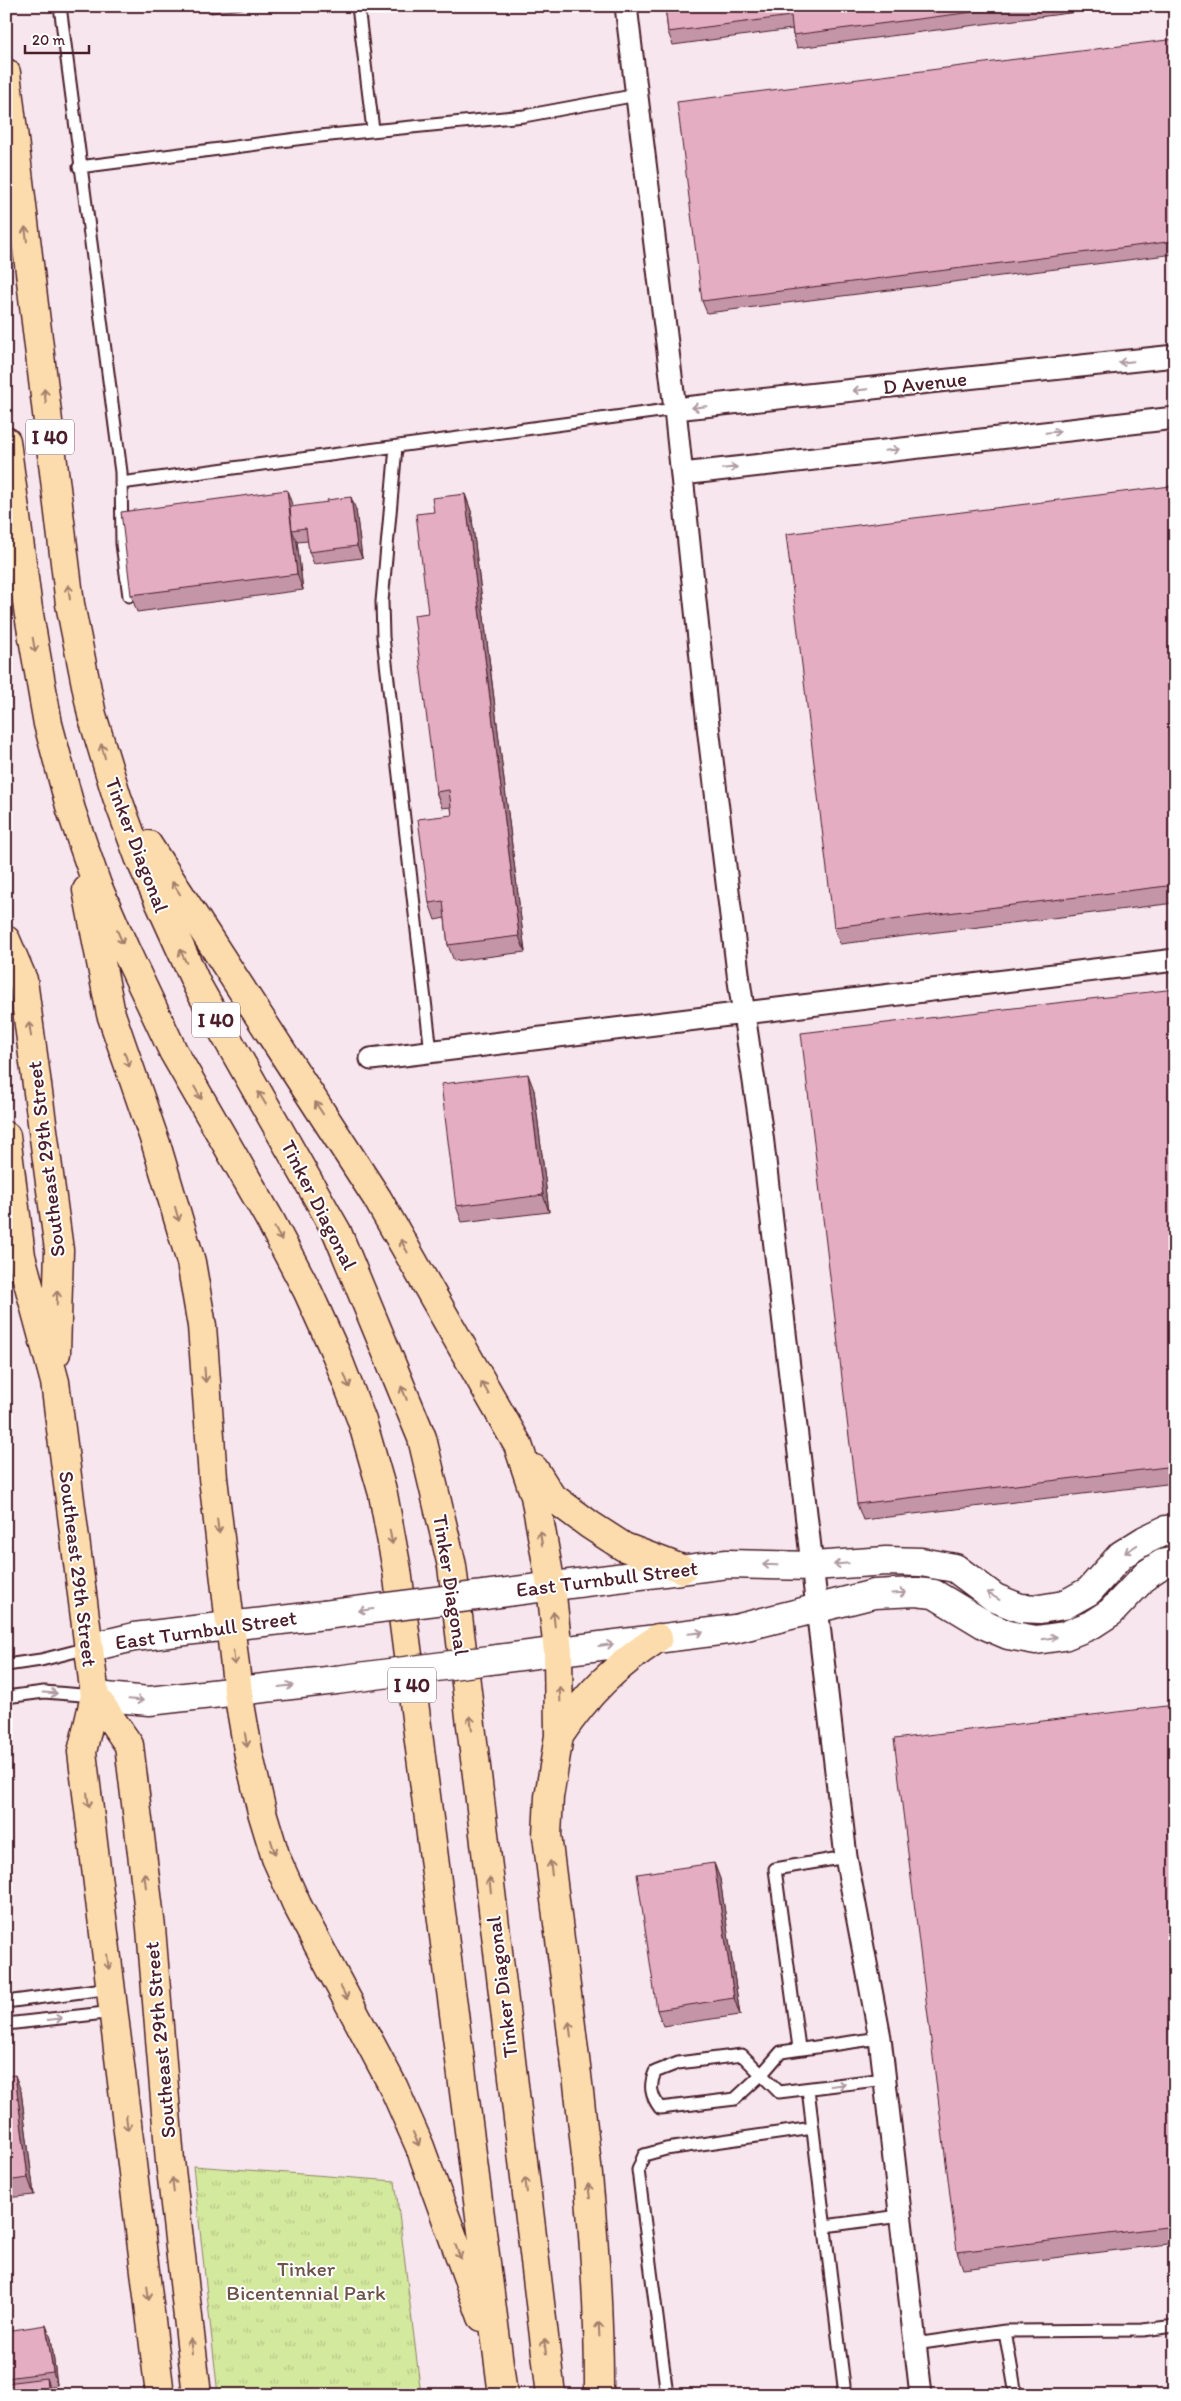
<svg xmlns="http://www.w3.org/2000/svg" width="1181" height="2401" font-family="Itim,sans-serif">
<defs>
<pattern id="park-tufts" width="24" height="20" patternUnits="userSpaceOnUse" patternTransform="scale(1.25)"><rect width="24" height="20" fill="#d3e99d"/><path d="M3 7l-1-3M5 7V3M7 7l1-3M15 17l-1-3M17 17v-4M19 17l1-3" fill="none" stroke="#b7c787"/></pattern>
</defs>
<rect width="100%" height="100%" fill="#f7e6ed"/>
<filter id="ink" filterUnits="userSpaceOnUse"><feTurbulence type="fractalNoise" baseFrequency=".02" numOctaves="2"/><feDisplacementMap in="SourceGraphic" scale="10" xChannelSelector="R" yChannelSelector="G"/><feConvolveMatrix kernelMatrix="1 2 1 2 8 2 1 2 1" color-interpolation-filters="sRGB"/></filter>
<g filter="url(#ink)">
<path fill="url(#park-tufts)" stroke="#8e8464" d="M193,2166L395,2181L421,2395H218Z"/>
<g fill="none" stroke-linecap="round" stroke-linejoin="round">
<g stroke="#4a1f2b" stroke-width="15">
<path id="service" d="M60,6L121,472L122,544L129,596
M358,6L373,130
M79,167L320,136L524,116L637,95
M396,447L382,602L383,637L431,1052
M121,483L675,409
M6,1665L41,1660L88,1648
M6,1697L44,1692L95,1696
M6,2002L111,1988
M6,2024L114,2012
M880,2038L781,2052L762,2074L735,2099L660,2108C651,2096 649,2086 655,2072L678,2063L742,2055L779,2092L885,2079
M799,2048L775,1869L846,1857
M808,2089L844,2386L842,2395
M825,2226L900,2216
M1005,2331L1016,2395
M915,2344L1005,2331L1143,2330L1175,2326
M667,2395L638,2170L644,2155L666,2149L813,2128"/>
</g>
<g stroke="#4a1f2b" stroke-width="25">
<path id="minor" d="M626,6L675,409L709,735L739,981L762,1135L846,1857L880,2038L921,2395
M675,409L1175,356
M682,474L1175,418
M371,1059L1175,960"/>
</g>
<g stroke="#4a1f2b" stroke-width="31">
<path id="tertiary" d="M484,1595L727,1564L813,1566L886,1561L921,1562L955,1568L995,1598L1020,1608L1040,1609L1064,1605L1089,1591L1121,1555L1145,1540L1166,1530L1175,1529
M88,1648L134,1637L324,1615
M490,1660L735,1629L874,1594L916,1592L934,1594L987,1626L1008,1635L1036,1640L1064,1636L1091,1625L1111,1612L1147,1574L1162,1564L1175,1561
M95,1696L149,1701L336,1680"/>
</g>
<g stroke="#4a1f2b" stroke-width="31">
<path id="primary" d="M6,940L23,980L59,1250L56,1353
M6,1136L21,1256L55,1382L95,1696L82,1752L160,2395
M95,1696L129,1745L151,1928L170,2161L197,2395"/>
</g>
<g stroke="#4a1f2b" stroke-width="31">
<path id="motorway" d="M6,73L70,604L92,715L117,797L139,857L198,987L337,1232L422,1438L452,1566L551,2395
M6,441L28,609L48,724L71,810L97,885L125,949L173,1051L269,1218L308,1292L336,1354L362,1421L383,1494L397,1570L503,2395
M148,845L377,1198L518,1445L535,1496L551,1586L558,1652L559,1736L549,1797L547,1835C569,2021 600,2207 599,2395
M87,890L111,1014L156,1144L191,1262L202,1326L213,1478L238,1692L249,1756L262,1812L276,1858L297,1905L393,2086L420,2147L482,2317
M534,1469L551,1496L590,1525L624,1547L682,1569
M559,1736C589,1691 614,1668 658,1638"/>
</g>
<use href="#service" stroke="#fff" stroke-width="11"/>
<use href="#minor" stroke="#fff" stroke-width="21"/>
<use href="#tertiary" stroke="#fff" stroke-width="28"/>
<use href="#primary" stroke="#fcdcac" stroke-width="28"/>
<use href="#motorway" stroke="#fcdcac" stroke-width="28"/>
<g stroke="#4a1f2b" stroke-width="31" stroke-linecap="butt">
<path id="tertiary-bridge" d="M324,1615L484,1595
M336,1680L490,1660"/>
</g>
<use href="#tertiary-bridge" stroke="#fff" stroke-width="28"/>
</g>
<path fill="#c495a7" stroke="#4a1f2b" d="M208,6H264L211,13Z
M665,6H1124L797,48L793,35L792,29L673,45L668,32Z
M1175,39V254L707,313L702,301Z
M1171,486L1175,497V903L840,944L834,927Z
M465,494L471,511L525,952L454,961L448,945L445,918L435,920L429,903L452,815L451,807L442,808L436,792L428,613L434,512Z
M293,507L356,510L362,558L314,564L309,552L308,541L297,542L303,590L137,612L131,595Z
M1175,989V1483L863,1520L857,1504Z
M534,1090L549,1212L462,1222L456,1206Z
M1175,1705V2243L963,2269L957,2252Z
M714,1863L720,1879L740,2015L663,2026L657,2010Z
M6,2076L21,2091L34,2195L6,2198Z
M6,2331L51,2338L57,2385L6,2395Z"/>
<path fill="#a07988" stroke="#4a1f2b" d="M1171,486L1175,497V517Z
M287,490L293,507L292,530L297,542L303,590L297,574Z
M465,494L471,511L525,952L519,936Z
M351,497L356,510L362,558L357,546Z
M528,1074L534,1090L549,1212L543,1195Z
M714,1863L720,1879L740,2015L734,1998Z
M15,2075L21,2091L34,2195L28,2178Z
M46,2325L51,2338L57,2385L53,2372Z
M46,2378L49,2386L50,2395H48Z"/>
<path fill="#e4adc2" stroke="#4a1f2b" d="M665,6H1020L793,35L791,16L668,32Z
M1175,39V241L702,301L677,102Z
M1171,486L1175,517V885L834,927L786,534Z
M287,490L297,574L131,595L121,512Z
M465,494L519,936L448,945L443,901L429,903L418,819L452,815L449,790L436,792L414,615L428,613L416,514L434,512L432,498Z
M351,497L357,546L309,552L306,528L292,530L290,507L328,502L327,500Z
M1175,989V1466L857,1504L801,1033Z
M528,1074L543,1195L456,1206L441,1084Z
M1175,1705V2226L957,2252L894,1739Z
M714,1863L734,1998L657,2010L637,1874Z
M15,2075L28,2178L6,2181V2076Z
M46,2325L53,2372L6,2378V2331Z
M46,2378L48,2395H6V2383Z"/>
<defs><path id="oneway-shaft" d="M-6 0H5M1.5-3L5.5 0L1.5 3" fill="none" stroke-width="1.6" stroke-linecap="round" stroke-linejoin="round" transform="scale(1.25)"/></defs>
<g stroke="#a37e6c">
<use href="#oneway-shaft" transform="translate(26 234) rotate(-97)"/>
<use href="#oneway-shaft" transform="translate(45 396) rotate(-97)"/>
<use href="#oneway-shaft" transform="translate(69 592) rotate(-97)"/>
<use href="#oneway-shaft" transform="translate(34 645) rotate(80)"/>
<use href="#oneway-shaft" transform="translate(103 751) rotate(-106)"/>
<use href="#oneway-shaft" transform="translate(176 888) rotate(-123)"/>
<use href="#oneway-shaft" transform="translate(120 937) rotate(67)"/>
<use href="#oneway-shaft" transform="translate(183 956) rotate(-116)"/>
<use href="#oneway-shaft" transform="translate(30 1029) rotate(-98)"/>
<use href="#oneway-shaft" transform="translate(127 1060) rotate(71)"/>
<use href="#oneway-shaft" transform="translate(198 1093) rotate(60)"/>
<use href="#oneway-shaft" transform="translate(262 1098) rotate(-121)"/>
<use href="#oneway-shaft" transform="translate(319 1108) rotate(-123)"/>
<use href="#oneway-shaft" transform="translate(177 1214) rotate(74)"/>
<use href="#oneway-shaft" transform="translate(278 1234) rotate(62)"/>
<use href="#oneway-shaft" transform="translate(404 1246) rotate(-119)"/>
<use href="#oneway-shaft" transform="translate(57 1298) rotate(-88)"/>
<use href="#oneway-shaft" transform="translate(205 1375) rotate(86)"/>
<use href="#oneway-shaft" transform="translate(347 1381) rotate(69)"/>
<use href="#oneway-shaft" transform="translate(485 1388) rotate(-120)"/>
<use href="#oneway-shaft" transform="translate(404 1393) rotate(-112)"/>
<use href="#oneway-shaft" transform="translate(218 1526) rotate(83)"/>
<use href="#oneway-shaft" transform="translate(391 1537) rotate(79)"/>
<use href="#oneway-shaft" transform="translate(541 1538) rotate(-99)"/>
<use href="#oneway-shaft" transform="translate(554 1619) rotate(-96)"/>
<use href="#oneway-shaft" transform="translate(234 1658) rotate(84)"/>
<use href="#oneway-shaft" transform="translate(560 1694) rotate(-93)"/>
<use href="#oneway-shaft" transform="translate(471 1723) rotate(-97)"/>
<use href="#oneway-shaft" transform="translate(246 1740) rotate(81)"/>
<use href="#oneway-shaft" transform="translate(88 1800) rotate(83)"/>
<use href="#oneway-shaft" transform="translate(273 1847) rotate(73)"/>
<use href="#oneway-shaft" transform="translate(551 1868) rotate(-97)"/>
<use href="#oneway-shaft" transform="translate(145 1880) rotate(-97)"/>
<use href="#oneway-shaft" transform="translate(490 1885) rotate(-97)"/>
<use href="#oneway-shaft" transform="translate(108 1962) rotate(83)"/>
<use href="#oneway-shaft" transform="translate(344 1993) rotate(62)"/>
<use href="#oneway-shaft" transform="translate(570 2029) rotate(-97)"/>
<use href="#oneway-shaft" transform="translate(127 2123) rotate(83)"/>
<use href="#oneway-shaft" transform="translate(416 2139) rotate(66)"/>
<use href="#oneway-shaft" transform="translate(173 2185) rotate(-96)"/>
<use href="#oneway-shaft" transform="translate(526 2185) rotate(-97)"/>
<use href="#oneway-shaft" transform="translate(589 2191) rotate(-97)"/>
<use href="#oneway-shaft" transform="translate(458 2252) rotate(70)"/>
<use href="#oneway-shaft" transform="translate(148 2293) rotate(83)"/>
<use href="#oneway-shaft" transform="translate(599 2329) rotate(-93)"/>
<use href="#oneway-shaft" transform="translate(191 2346) rotate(-97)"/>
<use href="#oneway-shaft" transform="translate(545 2346) rotate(-97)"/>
</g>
<g stroke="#ae9aa0">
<use href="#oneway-shaft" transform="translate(1126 362) rotate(174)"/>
<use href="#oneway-shaft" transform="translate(860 390) rotate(174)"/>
<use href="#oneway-shaft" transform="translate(699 407) rotate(174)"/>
<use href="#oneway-shaft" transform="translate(1053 432) rotate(-6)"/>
<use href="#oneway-shaft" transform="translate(892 450) rotate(-6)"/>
<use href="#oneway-shaft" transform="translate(730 468) rotate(-6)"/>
<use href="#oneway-shaft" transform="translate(1131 1549) rotate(147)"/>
<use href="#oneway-shaft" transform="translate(841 1564) rotate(175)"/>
<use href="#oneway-shaft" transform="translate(770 1565) rotate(-178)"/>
<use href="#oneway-shaft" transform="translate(899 1593) rotate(-3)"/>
<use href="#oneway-shaft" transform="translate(993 1596) rotate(-149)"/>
<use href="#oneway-shaft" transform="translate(366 1610) rotate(173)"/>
<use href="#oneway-shaft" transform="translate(696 1633) rotate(-6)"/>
<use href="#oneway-shaft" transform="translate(1050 1638) rotate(-9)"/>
<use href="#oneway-shaft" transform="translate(606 1645) rotate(-8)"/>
<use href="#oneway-shaft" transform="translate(286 1686) rotate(-7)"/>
<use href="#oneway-shaft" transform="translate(50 1693) rotate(3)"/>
<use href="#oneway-shaft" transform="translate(136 1700) rotate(5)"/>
<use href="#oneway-shaft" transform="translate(55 2019) rotate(-7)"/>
<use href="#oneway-shaft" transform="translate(838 2085) rotate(-7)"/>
</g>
</g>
<g text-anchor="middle" stroke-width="4" stroke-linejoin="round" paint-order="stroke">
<g fill="#fff" stroke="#80626b" stroke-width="1">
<rect x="26" y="419.5" width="48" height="35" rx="4"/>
<rect x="192" y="1002.5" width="48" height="35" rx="4"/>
<rect x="388" y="1667.5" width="48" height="35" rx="4"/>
</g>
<g font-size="20" font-weight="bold" fill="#4a1f2b">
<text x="50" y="444">I 40</text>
<text x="216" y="1027">I 40</text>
<text x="412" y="1692">I 40</text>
</g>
<g font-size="21" fill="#4a1f2b" stroke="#fff">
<text transform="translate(925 383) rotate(-6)" y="7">D Avenue</text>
<text transform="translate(137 845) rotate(69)" y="7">Tinker Diagonal</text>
<text transform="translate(46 1159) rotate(-97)" y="7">Southeast 29th Street</text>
<text transform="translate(319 1205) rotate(63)" y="7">Tinker Diagonal</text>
<text transform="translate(78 1569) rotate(83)" y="7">Southeast 29th Street</text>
<text transform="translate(607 1579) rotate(-7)" y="7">East Turnbull Street</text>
<text transform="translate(451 1585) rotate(81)" y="7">Tinker Diagonal</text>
<text transform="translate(206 1630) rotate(-8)" y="7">East Turnbull Street</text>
<text transform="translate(502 1987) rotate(-97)" y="7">Tinker Diagonal</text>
<text transform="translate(160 2040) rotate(-95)" y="7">Southeast 29th Street</text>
</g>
<g font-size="21" fill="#6c5248" stroke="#fff">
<text x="306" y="2276">Tinker<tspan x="306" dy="24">Bicentennial Park</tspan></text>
</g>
</g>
<rect width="1181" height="2401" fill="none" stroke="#fff" stroke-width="25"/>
<rect x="12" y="12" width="1156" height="2376" fill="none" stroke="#4a1f2b" stroke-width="2" filter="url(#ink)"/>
<path d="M25 45v8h64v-8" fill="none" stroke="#4a1f2b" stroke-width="2.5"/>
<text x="32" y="45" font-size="15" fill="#4a1f2b" stroke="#ffffff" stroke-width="4" paint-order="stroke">20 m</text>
</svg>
